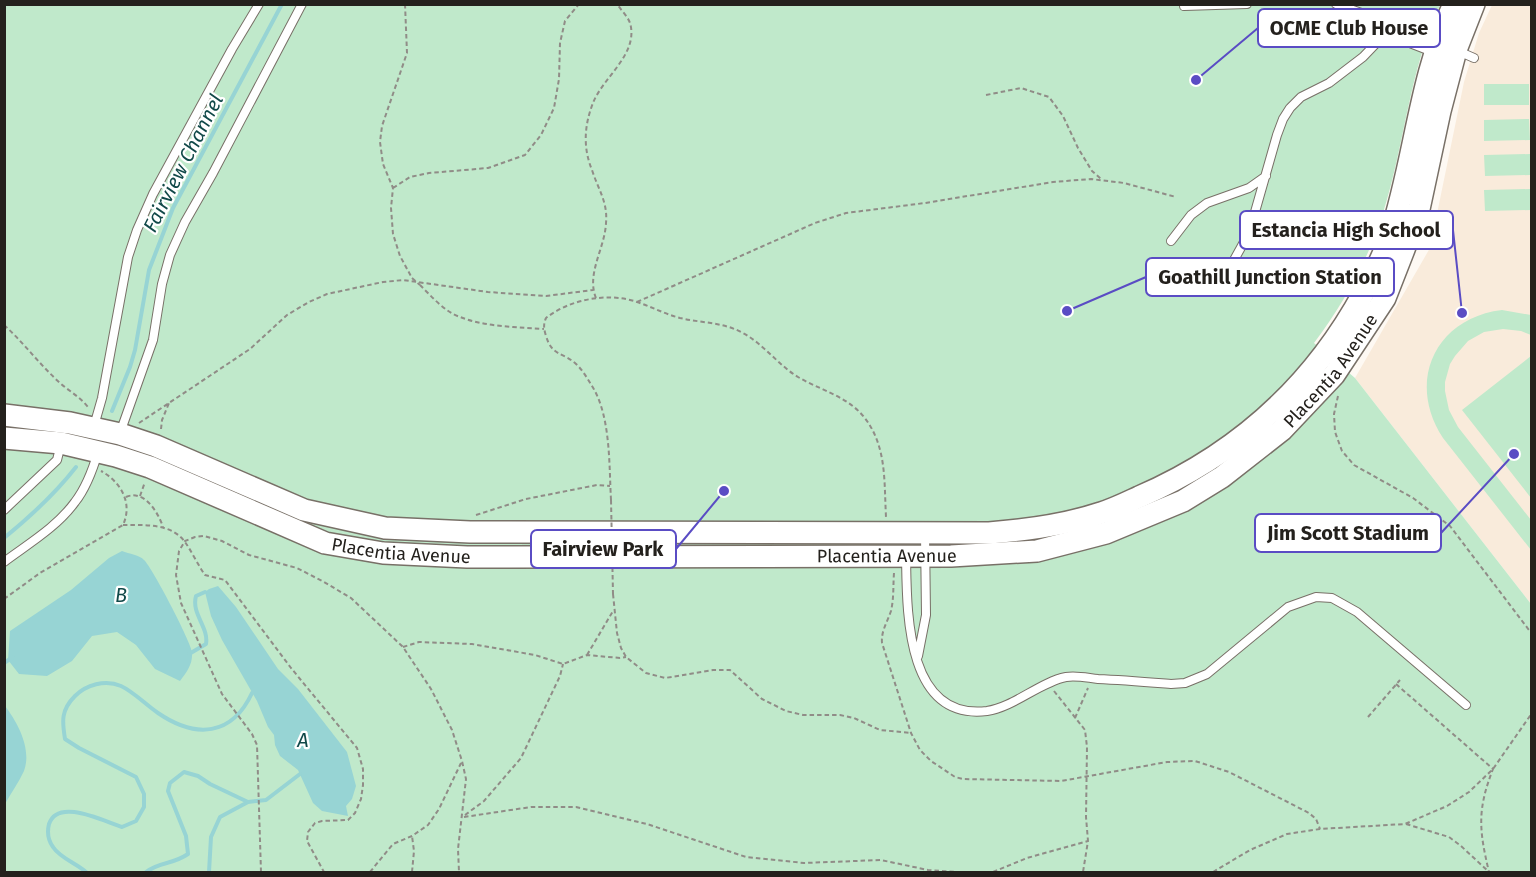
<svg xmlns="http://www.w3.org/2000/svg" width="1536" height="877" font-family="'Fira Sans',sans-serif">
<rect width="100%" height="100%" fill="#fef9f3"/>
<path fill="#f9ebdb" d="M1492,5H1531V604L1355,378L1430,248L1464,82L1479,33Z"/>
<path fill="#c0e9cb" d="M5,5H1440C1409,71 1405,144 1383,213C1368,260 1344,303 1314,343L1355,378L1531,604V872H5Z
M1484,84H1529V105H1484Z
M1529,119L1530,140L1484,141V120Z
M1530,154V175L1485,176L1484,155Z
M1530,189L1531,210L1485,211L1484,190Z
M1502,310L1531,315V335L1521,331L1503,329L1484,332L1468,341L1455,356L1450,364L1445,382V391L1449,410L1458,427L1531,520V550L1443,438C1406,382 1435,318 1502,310Z
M1531,356V498L1462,410Z"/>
<path fill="#97d4d4" d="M122,551C129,554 140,555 144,560C152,567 191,642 192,652C193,664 187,672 180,681L155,669L136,645L117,632L92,636L72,661L47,676L19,674L8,660L10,631L71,590L109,558Z
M218,586L236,607L278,669L298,689L347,752L356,786L352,799L346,806L348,816L322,811L313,803L298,770L280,756L275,745L274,735L268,727L257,701L222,640L211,616L205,592L209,589Z
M5,706C18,723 32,749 24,771C19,782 11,793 5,804Z"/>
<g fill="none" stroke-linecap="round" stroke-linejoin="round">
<path stroke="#97d4d4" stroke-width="4" d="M112,411L130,367L135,350L149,270L173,208L282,4
M4,538C31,516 55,494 76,467
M189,654L206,644C209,627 191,614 196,596L205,592
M4,663L13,657
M86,872C76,863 60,858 53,847C48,840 47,832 49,824C58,797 105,822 122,827L136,821L144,807V794L136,777L79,748L65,739C62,721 61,710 75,696C86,685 105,679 121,686C134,692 146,705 158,713C196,739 232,736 252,693
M146,872C161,861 172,865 188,854L186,836L168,791L170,783L184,772L198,776L210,784L248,802
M209,872L211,837L220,817L248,802L266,800L300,774"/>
<g stroke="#787067" stroke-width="10">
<path id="service" d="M1336,4L1367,15L1402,40L1433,52
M1184,6L1247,4
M1458,51L1474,58
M1171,241L1191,215L1207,203L1249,188L1266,176
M1224,278L1249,233L1277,135L1283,119L1290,108L1301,97L1329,83L1363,57L1388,31L1404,32L1438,43
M94,426L102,398L128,257L137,230L153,194L232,49L259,4
M120,433L153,340L162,284L170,255L185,222L213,173L302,4
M4,510L57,460L61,444
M906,556C907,610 905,721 987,711C1014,707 1040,682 1066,677C1076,675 1088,678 1098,679C1122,680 1146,682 1171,684L1185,683L1207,674L1288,607L1316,597L1332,598L1357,612L1466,705
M4,562C28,544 57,527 75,502C86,488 93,469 98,452
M918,656L926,615L925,534"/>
</g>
<g stroke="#787067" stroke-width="24">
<g id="secondary">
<path d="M4,415L70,423L120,434L156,446L304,510L385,528L470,532L989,533C1027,530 1065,525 1101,513C1114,509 1126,503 1139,497C1236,455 1312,387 1363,294C1373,275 1384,256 1390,236C1415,160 1419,78 1454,4"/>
<path id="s1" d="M4,438L61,443L116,456L150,467L325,543L383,553L467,557L951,556L1037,551L1106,533L1183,501L1222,477L1282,430L1334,375L1385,298L1403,252L1419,209L1440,111L1456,50L1474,4"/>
</g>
</g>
<path stroke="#908c87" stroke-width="2" stroke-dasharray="4.5 3" stroke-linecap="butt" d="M405,4L407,53L382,126L380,142L383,164L393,188L391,208L393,234L400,256L412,278
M986,95L1021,88L1049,97L1063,116L1078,148L1092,171L1101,179
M393,188L410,177L429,173L488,168L525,155L541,135L554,108L559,79L560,43L565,21L579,4
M420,285C431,296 445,312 460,317C486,327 516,327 544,329
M596,298C586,274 605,248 606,223C608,202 598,189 592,170C583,148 584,126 593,103C603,77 639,54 630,23C628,17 621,10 617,4
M637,302L815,223L846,213L925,203L1053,182L1091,179L1124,183L1176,197
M4,325C24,343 40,365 60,383C69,391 80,397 88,407
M1338,396L1334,414L1335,432L1342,451L1354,465L1413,498L1450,526L1532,634
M139,423L250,349L287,315L309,302L327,294L383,282L403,280L488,292L546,296L593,290
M161,429L162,420L169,403
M140,496L145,482
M126,497C144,489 158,512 163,527
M611,500C609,466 611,416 592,386C587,378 582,369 575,363C562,352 552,356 546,336C544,329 543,325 546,318C570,299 609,292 637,302C652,307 665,314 680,318C701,323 722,322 741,332C763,343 778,365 798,377C820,390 847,396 864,417C887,446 884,481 886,517
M476,515L526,499L597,485L610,486
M123,525C145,525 171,523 185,542C192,552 198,565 205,575L225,580L291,668L357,748L363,769V785L361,799L355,813L348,820L322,821L315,823L308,832L307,841L324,872
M894,573C893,586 894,598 891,611C887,623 881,631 882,643L911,733L920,750L931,761L955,777L963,779L1061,781L1167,762L1195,761L1229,772L1309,813L1316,819L1320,829
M613,594L617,633L621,648L626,657L646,673L665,678L713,670H730L762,699L786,711L803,715H840L854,718L880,730L911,733
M4,599L40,573L123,525C133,503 121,482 101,471
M403,647L419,642L472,644L535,655L563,664L587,655L620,658L626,657
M587,655L613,611
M1396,684L1493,769C1477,810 1479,830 1489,872
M1054,691L1085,730L1087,747L1086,817L1088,841L1083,872
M1368,717L1400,680
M1075,718L1088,688
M465,815L484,801L521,758L560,676L563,664
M464,817L531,807H576L647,824L746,857L804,863L881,860L928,870L958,872
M1406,824L1449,837L1461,846L1489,872
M261,872L257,745L252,734L222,694L181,603L176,575L179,551L185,541L195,537L204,536L222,541L249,555L297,568L324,582L351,598L403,647L431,689L452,730L462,761L466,779L458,849L459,872
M370,872L393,844L412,836L428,825L439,809L461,763
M412,872L414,851L412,836
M993,872L1027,858L1088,841
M1213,872L1250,850L1287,834L1320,829L1405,824L1447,806L1469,792L1493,769L1532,713"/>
<use href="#service" stroke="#fff" stroke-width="8"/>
<use href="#secondary" stroke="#fff" stroke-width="21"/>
<path stroke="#908c87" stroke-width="2" stroke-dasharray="4.5 3" stroke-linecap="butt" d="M412,278L420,285
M611,500L613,594"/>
</g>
<g text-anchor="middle" stroke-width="4.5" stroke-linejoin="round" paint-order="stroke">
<g font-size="18" fill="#24211d" stroke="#fff">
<text dy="6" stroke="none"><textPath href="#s1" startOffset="1407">Placentia Avenue</textPath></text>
<text dy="6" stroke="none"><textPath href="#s1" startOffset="417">Placentia Avenue</textPath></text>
<text dy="6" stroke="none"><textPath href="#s1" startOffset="903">Placentia Avenue</textPath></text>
</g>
<g font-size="20" font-style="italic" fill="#114949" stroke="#fff">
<text transform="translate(183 163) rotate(-63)" y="7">Fairview Channel</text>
<text x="121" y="602">B</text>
<text x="303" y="747">A</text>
</g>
</g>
<path fill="none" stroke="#5a4cc4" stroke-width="2" d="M1196 80L1258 28M1462 313L1453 230M1067 311L1146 277M1514 454L1441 533M724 491L676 549"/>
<g fill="#5a4cc4" stroke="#fff" stroke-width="2">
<circle cx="1196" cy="80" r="6"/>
<circle cx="1462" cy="313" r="6"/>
<circle cx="1067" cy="311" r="6"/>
<circle cx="1514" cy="454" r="6"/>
<circle cx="724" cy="491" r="6"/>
</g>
<g fill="#fff" stroke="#5a4cc4" stroke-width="2">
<rect x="1258" y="9" width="182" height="38" rx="6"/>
<rect x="1240" y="211" width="213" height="38" rx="6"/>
<rect x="1146" y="258" width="248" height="38" rx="6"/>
<rect x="1255" y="514" width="186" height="38" rx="6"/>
<rect x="531" y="530" width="145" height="38" rx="6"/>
</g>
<g font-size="20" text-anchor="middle" font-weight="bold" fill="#24211d">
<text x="1349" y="35">OCME Club House</text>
<text x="1346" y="237">Estancia High School</text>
<text x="1270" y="284">Goathill Junction Station</text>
<text x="1348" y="540">Jim Scott Stadium</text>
<text x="603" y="556">Fairview Park</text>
</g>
<rect width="1536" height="877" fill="none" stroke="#24211d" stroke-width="12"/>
</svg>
